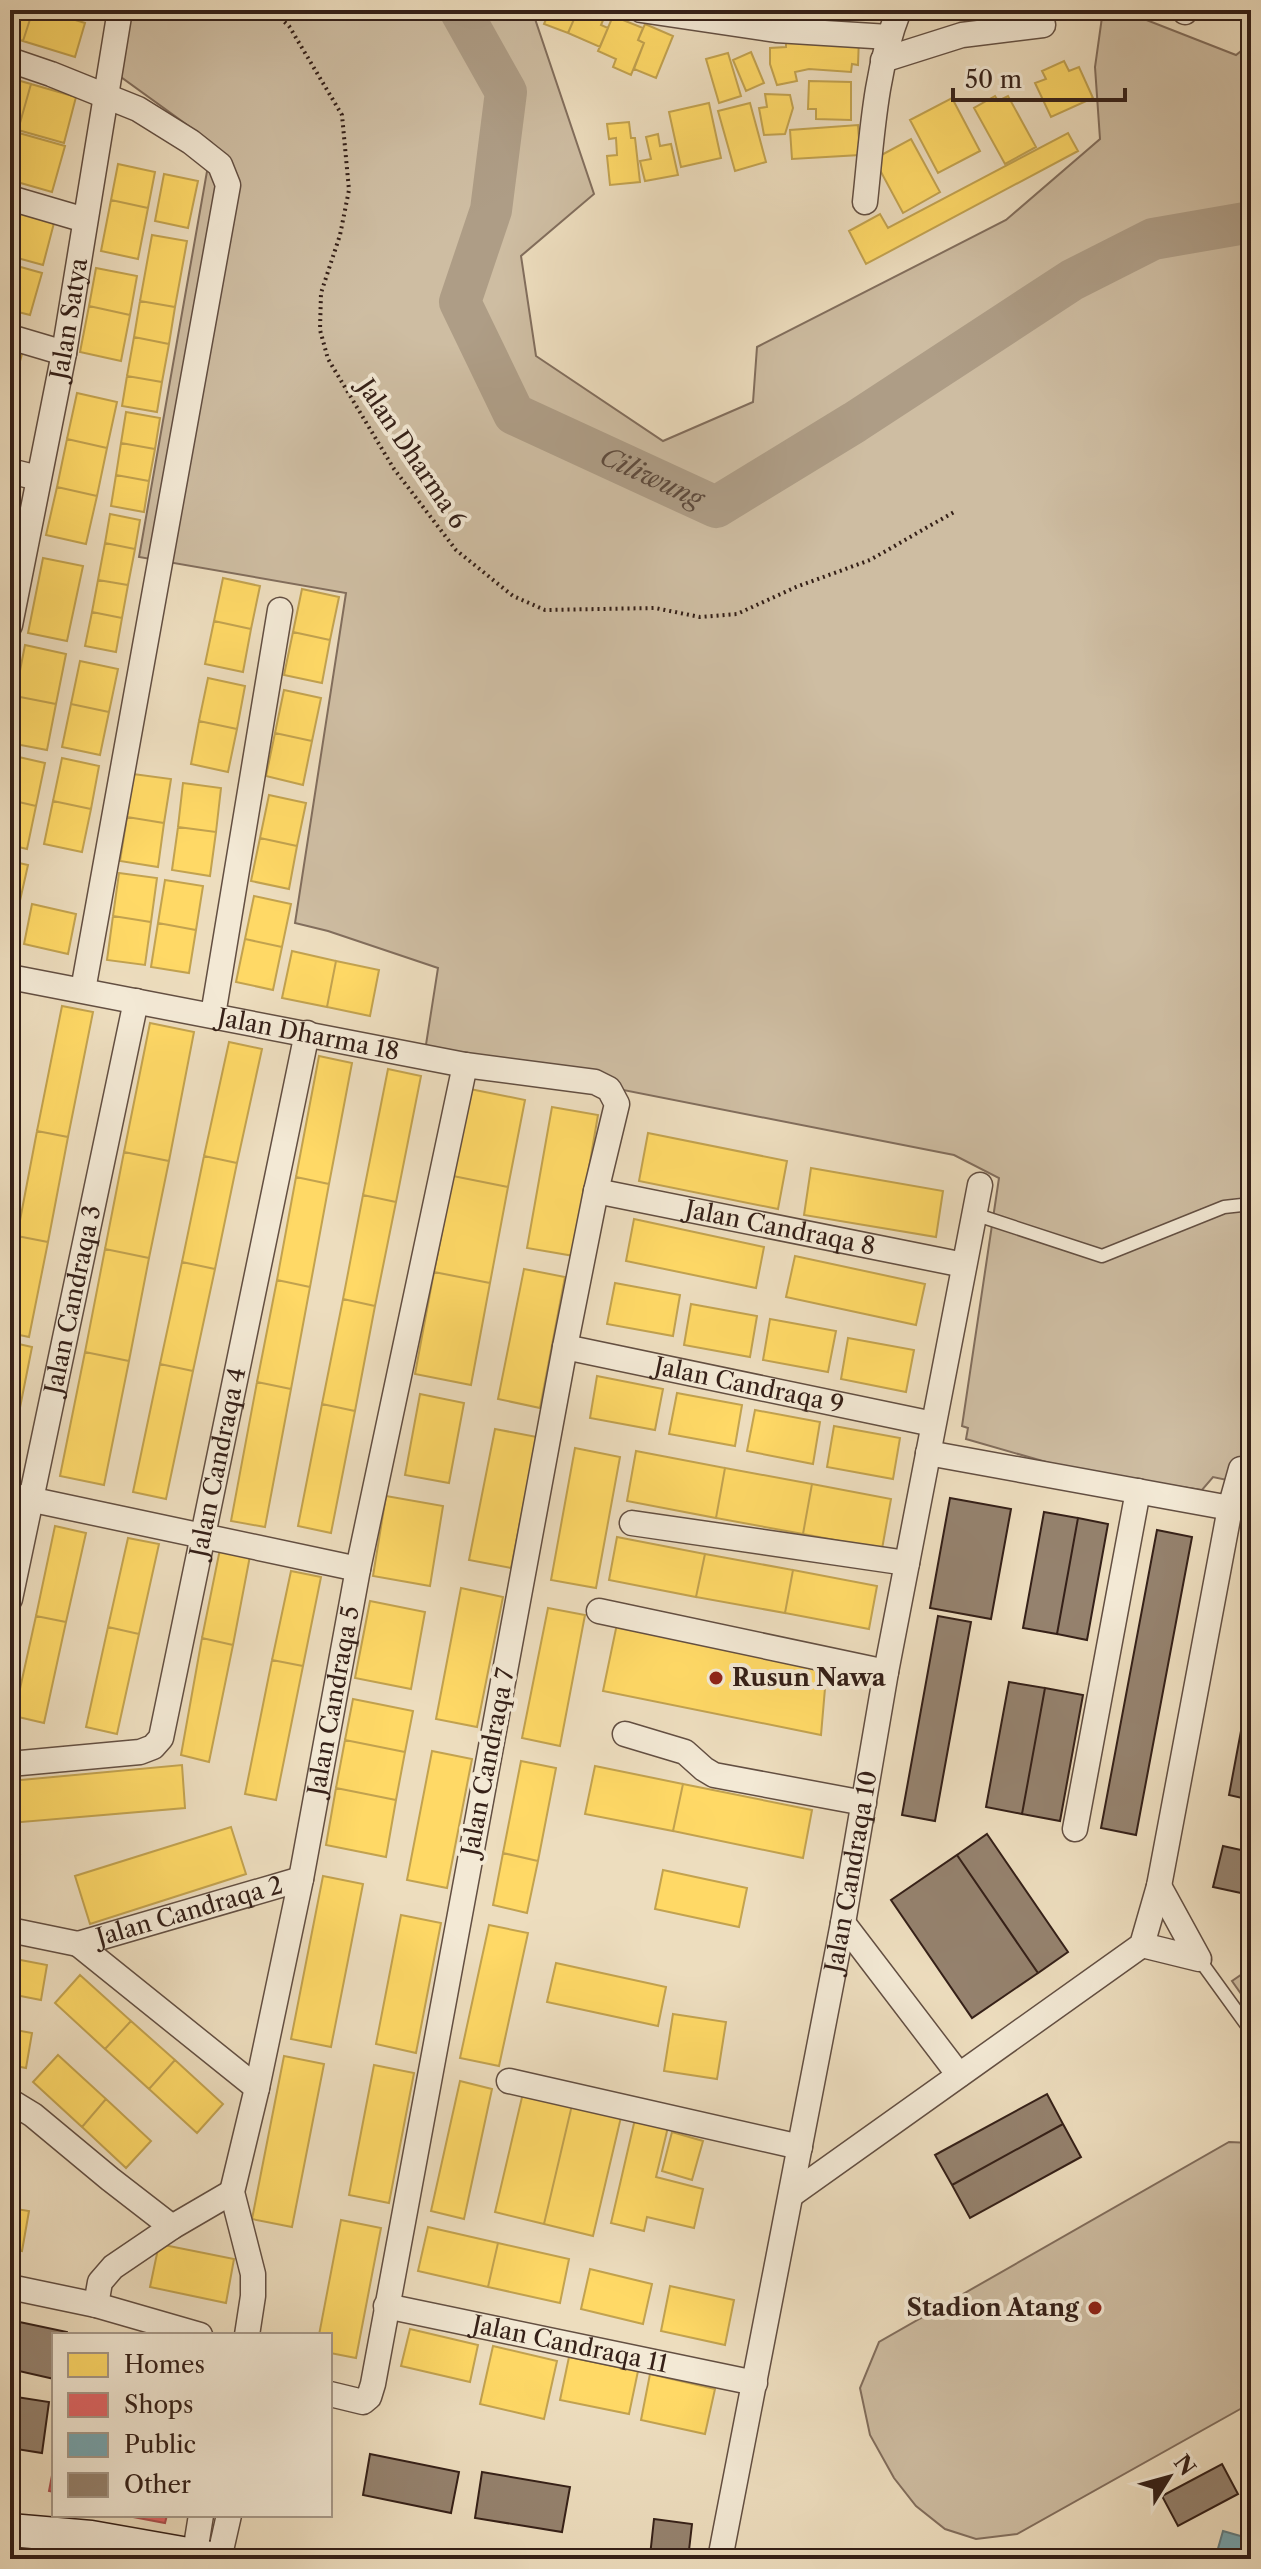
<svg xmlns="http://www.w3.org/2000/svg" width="1261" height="2569" font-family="'Libre Caslon Text',serif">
<rect width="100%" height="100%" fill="#edddbe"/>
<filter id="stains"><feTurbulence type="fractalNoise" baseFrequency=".0025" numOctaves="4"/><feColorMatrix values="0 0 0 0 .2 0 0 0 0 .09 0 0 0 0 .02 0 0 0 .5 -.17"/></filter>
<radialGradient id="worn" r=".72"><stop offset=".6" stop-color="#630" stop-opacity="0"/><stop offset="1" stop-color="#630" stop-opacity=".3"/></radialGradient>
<path fill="#cebda2" stroke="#826e5d" stroke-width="2" d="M118,10H532L594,194L521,256L536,356L663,441L753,402L757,347L1006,220L1100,139L1095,67L1103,10H1121L1236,55L1251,43V1485L1213,1477L1202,1490L1081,1472L966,1439L968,1428L962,1426L999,1178L954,1155L425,1051L438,968L328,931L295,923L346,593L139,557L212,143L103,64Z
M1251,1968V2008L1232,1981Z
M1229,2142L1251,2143V2403L1017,2534L976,2539L945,2529L916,2506L894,2478L870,2435L860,2388L879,2342Z"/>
<path fill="#ffd966" stroke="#c2a24f" stroke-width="2" d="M10,10H33L23,41L10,37Z
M33,10H43L85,23L75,57L23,41Z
M550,10H578L568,33L544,24Z
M578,10L607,11L601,25L608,28L600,47L568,33Z
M613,16L643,28L638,40L644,43L631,75L613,67L616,59L598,51Z
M645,24L673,36L656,78L634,69L644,43L638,40Z
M786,36L859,37L858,65L852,64L851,72L809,69L795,72L797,81L777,85L770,64V48L786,47Z
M751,52L764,83L746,91L733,60Z
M728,53L741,96L719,103L706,59Z
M1064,61L1069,71L1079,67L1093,98L1051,117L1035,83L1046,79L1042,71Z
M10,78L31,84L18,130L10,127Z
M809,81L851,82V120L816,119V109H808Z
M31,84L76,97L64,143L18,130Z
M765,94L790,95L793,108L785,134L764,135L759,108L767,107Z
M995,96L998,101L1008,96L1036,147L1005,164L974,108Z
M952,98L980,151L938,173L910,120Z
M709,103L721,158L681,167L669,112Z
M750,103L766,162L735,171L718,111Z
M629,122L631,138H635L640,182L610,185L607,156L617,155L616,138L609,139L607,124Z
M858,125L860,155L792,159L790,130Z
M10,131L19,133L10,166Z
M19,133L65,146L52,192L10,180V166Z
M1068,133L1078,151L866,264L849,231L880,214L888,228Z
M658,134L660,146L671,144L678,175L645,181L640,161L651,159L646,137Z
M911,139L940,192L903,213L874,159Z
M118,164L155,172L148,208L111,200Z
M164,174L198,181L188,228L155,221Z
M111,200L148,208L138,259L101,251Z
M10,210L54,223L43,265L10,256Z
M152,235L187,241L175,307L140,301Z
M10,264L42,273L30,315L10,310Z
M96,268L137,276L130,315L89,306Z
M140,301L175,307L169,344L134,337Z
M89,306L130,315L121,361L80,352Z
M134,337L169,344L162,382L127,376Z
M10,351L22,354L10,397Z
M127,376L162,382L157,412L122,406Z
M77,393L117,402L107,448L67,439Z
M126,412L160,418L155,449L121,443Z
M67,439L107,448L97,496L57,487Z
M121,443L155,449L149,481L116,475Z
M116,475L149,481L144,512L111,506Z
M57,487L97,496L86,544L46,535Z
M110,514L140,520L135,549L105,543Z
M105,543L135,549L128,585L98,580Z
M43,558L83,566L67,641L28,633Z
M223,578L260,586L251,629L214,621Z
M98,580L128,585L122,618L92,612Z
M302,589L339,597L330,640L293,632Z
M92,612L122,618L116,652L85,646Z
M214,621L251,629L243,672L205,664Z
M293,632L330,640L322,683L284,675Z
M25,645L66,654L56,704L15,696Z
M80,661L118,669L109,712L71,704Z
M208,678L245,686L237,729L199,721Z
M284,690L321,698L312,741L275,733Z
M15,696L56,704L47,750L10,743V720Z
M71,704L109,712L100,755L62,747Z
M199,721L237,729L228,772L191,764Z
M275,733L312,741L303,785L266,776Z
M10,755L45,763L36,806L10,800Z
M62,758L99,766L91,809L53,801Z
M133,774L171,779L164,823L127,817Z
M183,783L221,788L216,832L178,827Z
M269,795L306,803L297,846L260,838Z
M10,800L36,806L27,849L10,845Z
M53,801L91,809L82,852L44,844Z
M127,817L164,823L158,867L120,861Z
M178,827L216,832L210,876L172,870Z
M260,838L297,846L289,889L251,881Z
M10,861L28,865L19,905L10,903Z
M119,873L157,878L151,922L113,916Z
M165,880L203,886L196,930L158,923Z
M254,896L291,904L282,947L245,939Z
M10,903L19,905L10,947Z
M32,904L76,914L68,954L24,944Z
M113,916L151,922L145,965L107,960Z
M158,923L196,930L189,973L151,967Z
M245,939L282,947L273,990L236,982Z
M292,951L336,961L327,1007L282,998Z
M336,961L379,970L370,1016L327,1007Z
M62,1006L93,1012L68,1137L37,1131Z
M150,1023L194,1032L169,1161L124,1152Z
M229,1042L262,1049L237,1163L204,1156Z
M319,1056L352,1063L329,1184L296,1177Z
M388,1069L421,1076L396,1202L363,1195Z
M470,1089L525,1100L508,1187L453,1176Z
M552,1107L598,1115L574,1256L527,1248Z
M37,1131L68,1137L48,1242L17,1236Z
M648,1133L787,1161L778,1209L639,1181Z
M124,1152L169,1161L149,1258L105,1249Z
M204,1156L237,1163L215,1269L182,1262Z
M811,1168L943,1191L936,1237L804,1215Z
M453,1176L508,1187L490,1283L434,1272Z
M296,1177L329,1184L310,1287L277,1280Z
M363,1195L396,1202L375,1306L343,1299Z
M634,1219L764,1247L756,1288L626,1261Z
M17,1236L48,1242L29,1337L10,1333V1269Z
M105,1249L149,1258L129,1361L85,1352Z
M795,1256L925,1284L916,1325L786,1297Z
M182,1262L215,1269L193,1371L160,1364Z
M524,1269L565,1277L540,1408L498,1399Z
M434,1272L490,1283L471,1385L415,1374Z
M277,1280L310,1287L291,1389L257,1382Z
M615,1283L680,1295L673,1336L607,1324Z
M343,1299L375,1306L355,1411L322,1404Z
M691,1304L757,1316L750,1357L684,1345Z
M770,1319L836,1331L828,1372L763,1360Z
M848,1338L914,1350L906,1392L841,1379Z
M10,1342L32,1347L10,1458Z
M85,1352L129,1361L104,1485L60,1476Z
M160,1364L193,1371L166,1499L133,1492Z
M597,1376L663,1389L655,1430L590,1418Z
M257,1382L291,1389L265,1527L231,1521Z
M677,1393L742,1405L735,1446L669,1434Z
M420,1394L464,1403L449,1483L405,1475Z
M322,1404L355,1411L331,1533L298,1526Z
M755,1410L820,1422L813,1464L747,1451Z
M834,1426L900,1438L893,1479L827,1467Z
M495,1429L537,1437L511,1568L469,1560Z
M575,1448L620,1457L596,1588L551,1580Z
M636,1451L725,1468L716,1518L627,1501Z
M725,1468L812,1484L803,1534L716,1518Z
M812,1484L891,1499L882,1549L803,1534Z
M386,1496L443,1506L430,1586L373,1576Z
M55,1526L86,1533L66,1622L36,1616Z
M617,1537L705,1554L696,1597L609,1580Z
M128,1538L159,1544L139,1634L108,1627Z
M220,1549L250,1556L233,1645L202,1638Z
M705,1554L793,1570L785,1613L696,1597Z
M793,1570L877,1586L869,1629L785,1613Z
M291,1571L321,1577L303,1666L272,1660Z
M461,1588L503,1597L477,1727L436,1719Z
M370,1601L425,1612L411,1689L355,1678Z
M548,1608L585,1615L560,1746L522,1738Z
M36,1616L66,1622L44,1723L14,1716Z
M618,1619L827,1665L821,1735L603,1691Z
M108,1627L139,1634L117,1734L86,1727Z
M202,1638L233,1645L209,1762L181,1755Z
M272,1660L303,1666L276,1800L245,1794Z
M353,1699L413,1711L405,1752L345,1740Z
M345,1740L405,1752L396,1800L336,1788Z
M432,1751L472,1759L447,1888L407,1880Z
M521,1761L556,1768L538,1861L503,1853Z
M182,1765L185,1808L10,1823V1781Z
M595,1766L683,1784L673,1831L585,1814Z
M683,1784L812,1810L803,1858L673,1831Z
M336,1788L396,1800L386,1857L326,1845Z
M231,1827L246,1874L90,1924L75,1876Z
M10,1853L20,1855L10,1898Z
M503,1853L538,1861L527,1913L493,1905Z
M663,1870L747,1888L739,1927L655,1909Z
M323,1876L363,1884L331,2047L291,2039Z
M401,1915L441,1923L416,2053L376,2044Z
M489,1925L528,1933L499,2066L460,2058Z
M10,1958L47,1965L41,2000L10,1994Z
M556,1963L666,1987L658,2026L547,2002Z
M80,1975L131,2021L105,2049L55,2003Z
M673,2014L726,2022L717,2079L664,2071Z
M131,2021L175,2060L149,2089L105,2049Z
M10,2029L32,2033L26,2068L10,2065Z
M58,2055L106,2099L82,2127L33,2082Z
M284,2056L324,2064L292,2227L252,2219Z
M175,2060L223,2104L197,2133L149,2089Z
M374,2065L414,2073L389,2203L349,2195Z
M460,2081L492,2089L464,2219L431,2211Z
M523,2093L572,2105L544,2224L495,2212Z
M106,2099L151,2141L126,2168L82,2127Z
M572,2105L621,2117L593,2236L544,2224Z
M635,2119L668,2127L656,2177L703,2189L694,2228L647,2217L644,2231L611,2223Z
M672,2132L703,2141L692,2180L662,2171Z
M10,2208L29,2211L22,2251L10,2249Z
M341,2220L381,2228L356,2358L330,2353V2335H319Z
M428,2227L498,2243L488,2287L418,2271Z
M498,2243L569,2259L560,2303L488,2287Z
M159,2244L234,2259L226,2303L150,2287Z
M590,2269L652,2284L643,2324L581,2309Z
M670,2286L734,2300L725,2345L661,2331Z
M410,2329L478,2345L470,2382L401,2366Z
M493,2346L557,2361L544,2419L480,2404Z
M569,2357L638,2371L629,2414L560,2400Z
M650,2374L715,2389L705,2434L641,2420Z"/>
<path fill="#e06666" stroke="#ad514f" stroke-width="2" d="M54,2465V2492L49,2491Z
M134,2515H167L165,2523L133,2517Z"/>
<path fill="#76a5af" stroke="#627d82" stroke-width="2" d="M1223,2531L1251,2539V2559H1215Z"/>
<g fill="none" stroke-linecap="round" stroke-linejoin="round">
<path stroke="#ae9d86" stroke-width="42" id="s1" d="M460,10L506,92L491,210L460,302L514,414L716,507L855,422L1072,280L1153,239L1251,222"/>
</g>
<path fill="#95826e" stroke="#352018" stroke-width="2" d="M950,1498L1011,1509L991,1619L930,1608Z
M1044,1512L1078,1518L1057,1634L1023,1628Z
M1078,1518L1108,1524L1087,1640L1057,1634Z
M1157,1530L1192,1537L1136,1835L1101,1828Z
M1250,1530H1251V1571L1242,1569Z
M938,1616L971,1622L935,1821L902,1815Z
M1251,1630V1666L1244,1664Z
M1009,1682L1045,1688L1022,1814L986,1807Z
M1045,1688L1083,1695L1060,1821L1022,1814Z
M1241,1731L1251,1733V1800L1229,1795Z
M987,1834L1068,1952L1038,1973L957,1855Z
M1223,1846L1250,1852L1241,1893L1213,1887Z
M957,1855L1038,1973L972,2018L891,1900Z
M1047,2094L1063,2124L952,2185L935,2155Z
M1063,2124L1081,2157L970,2218L952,2185Z
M10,2320L67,2332V2335H54V2379L10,2369Z
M10,2396L49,2402L42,2453L10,2448Z
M370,2454L459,2472L451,2513L363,2495Z
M1222,2464L1238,2494L1178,2526L1162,2496Z
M482,2472L570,2487L562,2532L475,2518Z
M654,2519L692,2524L688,2559L650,2556Z"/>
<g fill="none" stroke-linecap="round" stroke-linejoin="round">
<g stroke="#634f42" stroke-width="15">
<path id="lane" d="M974,1214L1102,1256L1224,1207L1251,1204
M1199,1959L1251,2031"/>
</g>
<g stroke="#634f42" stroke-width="27">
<g id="street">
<path d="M641,10L776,30L889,37"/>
<path d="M1185,12L1186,10"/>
<path d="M10,60L51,74L138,109L191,142L220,165L228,185L83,990"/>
<path d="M883,60L962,35L1043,25"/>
<path d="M10,198L85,220"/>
<path d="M865,202C872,137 875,71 899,10"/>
<path d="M10,337L64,353"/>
<path d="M10,471L38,478"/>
<path id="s2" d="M10,625L64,353L120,10"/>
<path id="s3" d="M10,977L465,1065L595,1082L609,1089L617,1104L596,1191L565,1347L373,2384L369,2397L363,2402L330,2394"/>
<path d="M213,1015L280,610"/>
<path id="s4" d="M596,1191L964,1265"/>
<path id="s5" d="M565,1347L933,1424"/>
<path d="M928,1453L1230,1508"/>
<path d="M10,1495L358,1569"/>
<path d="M632,1523L907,1563"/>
<path id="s6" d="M10,1599L136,1001"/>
<path d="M599,1611L886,1672"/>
<path d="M625,1734L685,1752L704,1769L714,1775L864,1803"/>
<path id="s7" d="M10,1764L140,1752L153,1747L161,1738L307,1033"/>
<path d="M1075,1829L1138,1491"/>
<path d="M843,1923L959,2075"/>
<path d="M10,1930L78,1944"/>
<path d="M1142,1945L1199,1959L1159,1886"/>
<path d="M509,2081L800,2147"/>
<path id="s8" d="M257,2088L78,1944L301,1879"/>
<path d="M10,2101L33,2115L110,2179L172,2227"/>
<path d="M791,2195L1142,1945L1159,1886L1230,1508L1241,1469"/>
<path d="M10,2287L96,2305L200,2335"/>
<path d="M96,2305L100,2282L113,2267L172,2227L232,2192"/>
<path id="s9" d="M386,2306L755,2383"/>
<path id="s10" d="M247,2335L253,2296V2274L232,2192L257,2088L301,1879L358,1569L465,1065"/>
<path d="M194,2559L201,2515"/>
<path d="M219,2559L229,2515"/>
<path id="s11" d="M720,2559L843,1923L886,1672L980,1185"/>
</g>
</g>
<g stroke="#352018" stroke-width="35">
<path id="secondary" d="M10,2530L91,2537L216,2559"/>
</g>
<path stroke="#352018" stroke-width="4" stroke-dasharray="2 4" stroke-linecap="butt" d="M271,10L289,26L342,115L349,190L340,235L321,293L320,330L328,359L394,469L456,550L513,596L545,610L655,608L700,617L737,614L796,587L870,560L954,512"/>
<use href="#lane" stroke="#f3e9d5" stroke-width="12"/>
<use href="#street" stroke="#f3e9d5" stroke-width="24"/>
<use href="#secondary" stroke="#f3e9d5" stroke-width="32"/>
</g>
<g fill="#8f2418" stroke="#f3e9d5" stroke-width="3">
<circle cx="716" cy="1678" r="8"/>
<circle cx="1095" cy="2308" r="8"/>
</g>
<g text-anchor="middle" stroke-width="8" stroke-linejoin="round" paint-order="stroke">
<g font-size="24" fill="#352018" stroke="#f3e9d5">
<text dy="8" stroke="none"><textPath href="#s2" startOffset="312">Jalan Satya</textPath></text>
<text transform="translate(412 454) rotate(56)" y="8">Jalan Dharma 6</text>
<text dy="8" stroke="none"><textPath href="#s3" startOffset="304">Jalan Dharma 18</textPath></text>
<text dy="8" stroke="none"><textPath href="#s4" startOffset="188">Jalan Candraqa 8</textPath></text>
<text dy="8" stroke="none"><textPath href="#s6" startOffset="306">Jalan Candraqa 3</textPath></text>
<text dy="8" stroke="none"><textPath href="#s5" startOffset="188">Jalan Candraqa 9</textPath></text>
<text dy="8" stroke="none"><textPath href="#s7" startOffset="438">Jalan Candraqa 4</textPath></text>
<text dy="8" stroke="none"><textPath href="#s10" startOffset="648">Jalan Candraqa 5</textPath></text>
<text transform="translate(488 1762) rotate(-79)" y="8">Jalan Candraqa 7</text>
<text dy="8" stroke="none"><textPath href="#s11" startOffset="700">Jalan Candraqa 10</textPath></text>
<text dy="8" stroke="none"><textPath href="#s8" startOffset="346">Jalan Candraqa 2</textPath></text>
<text dy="8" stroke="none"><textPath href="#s9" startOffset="188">Jalan Candraqa 11</textPath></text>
</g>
<g font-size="24" font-weight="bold" fill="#352018" stroke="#f3e9d5" text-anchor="start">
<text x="732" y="1686">Rusun Nawa</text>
<text x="1079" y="2316" text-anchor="end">Stadion Atang</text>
</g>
<g font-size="26" font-style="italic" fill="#5f4c3e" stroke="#f3e9d5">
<text dy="9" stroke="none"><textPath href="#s1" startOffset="586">Ciliwung</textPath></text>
</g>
</g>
<rect width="1261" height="2569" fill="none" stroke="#edddbe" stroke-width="40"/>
<rect x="12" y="12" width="1237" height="2545" fill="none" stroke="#352018" stroke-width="4"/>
<rect x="20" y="20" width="1221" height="2529" fill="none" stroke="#352018" stroke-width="2"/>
<rect x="52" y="2333" width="280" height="184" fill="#f3e9d5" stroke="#a79989" stroke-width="2"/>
<rect x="68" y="2353" width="40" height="24" fill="#ffd966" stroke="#a79989" stroke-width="2"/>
<text x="124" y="2373" font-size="24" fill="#352018">Homes</text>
<rect x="68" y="2393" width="40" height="24" fill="#e06666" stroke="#a79989" stroke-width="2"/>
<text x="124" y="2413" font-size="24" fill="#352018">Shops</text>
<rect x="68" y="2433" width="40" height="24" fill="#76a5af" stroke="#a79989" stroke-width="2"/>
<text x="124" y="2453" font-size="24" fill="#352018">Public</text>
<rect x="68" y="2473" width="40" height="24" fill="#95826e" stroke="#a79989" stroke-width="2"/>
<text x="124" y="2493" font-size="24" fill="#352018">Other</text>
<g transform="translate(1169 2477) rotate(53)" stroke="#f3e9d5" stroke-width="6" paint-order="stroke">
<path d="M0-6L14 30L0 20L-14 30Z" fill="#352018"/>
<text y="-12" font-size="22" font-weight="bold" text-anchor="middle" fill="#352018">N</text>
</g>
<path d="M953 88v12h172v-12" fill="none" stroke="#352018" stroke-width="4"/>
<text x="965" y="88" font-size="24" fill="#352018" stroke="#f3e9d5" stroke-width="6" paint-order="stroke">50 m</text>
<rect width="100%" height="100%" filter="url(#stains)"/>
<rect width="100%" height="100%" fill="url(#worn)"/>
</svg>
